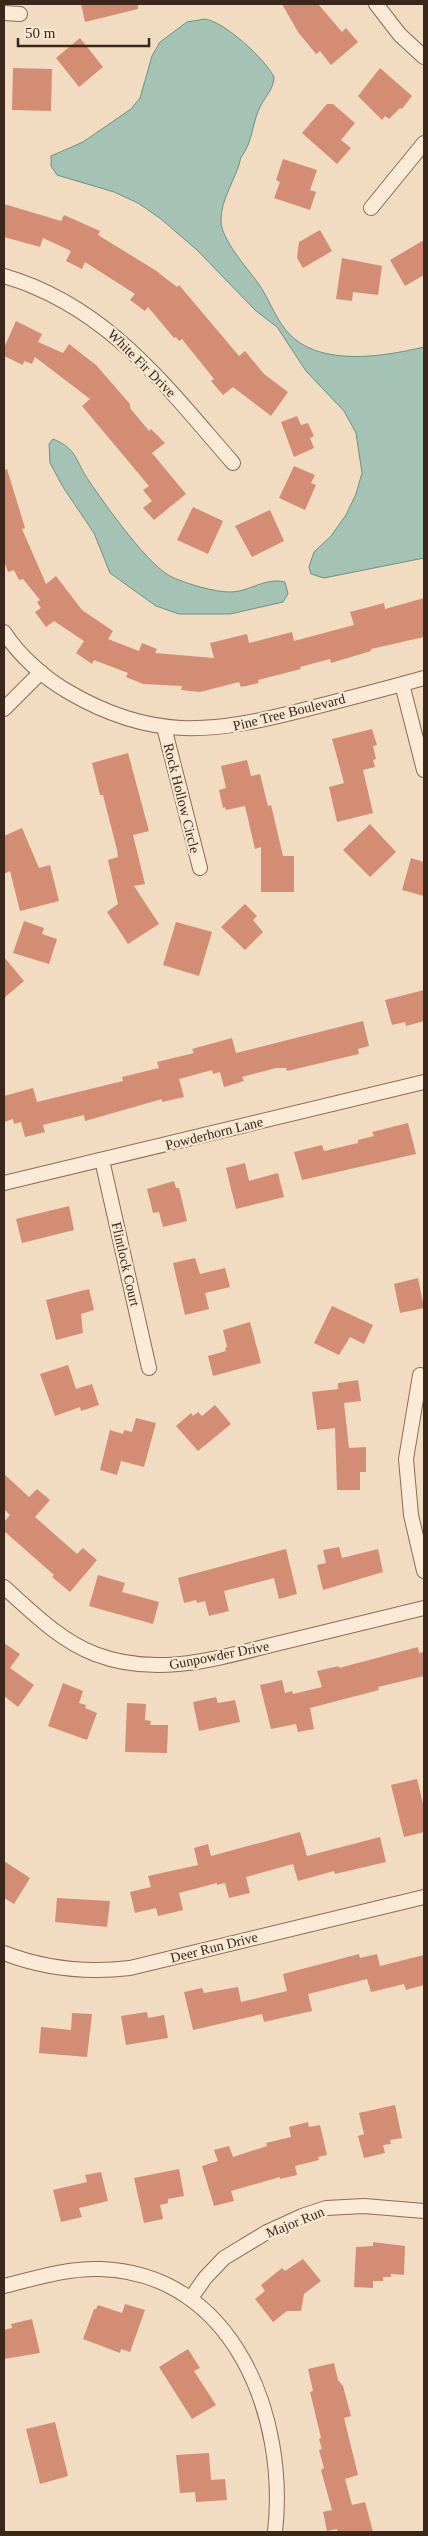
<svg xmlns="http://www.w3.org/2000/svg" width="428" height="2536" font-family="'Times New Roman',serif">
<rect width="100%" height="100%" fill="#f1dcc1"/>
<path fill="#a4c3b5" stroke="#6a9282" d="M205,19C225,22 265,59 274,77C274,88 266,96 261,105C252,121 253,143 241,157C237,178 220,199 221,222C222,240 247,268 258,283C268,297 274,315 285,329C315,368 382,357 424,347V558L324,578L311,574L309,567L314,552L331,536L346,515L356,494L362,473L356,433L344,411L306,371L277,327L256,311L197,250L161,219L138,203L114,192L57,175L51,166V156L83,142L131,109L140,98L152,56L160,42L187,22Z
M53,439C78,449 75,461 89,481C105,504 150,569 174,578C188,584 214,592 230,592C249,592 265,577 285,582L288,594L283,602L230,614H179L156,606L110,573L94,533L63,487L50,463L49,444Z"/>
<path fill="#d28d74" d="M81,4H138V9L85,22Z
M282,4H318L342,32L346,28L358,42L331,65L320,51L316,54L298,32Z
M80,38L103,67L79,87L56,58Z
M13,68L52,69L51,111L12,110Z
M380,68L412,96L402,109L400,108L389,119L385,116L382,120L358,96Z
M327,104H333L355,123L341,140L351,148L337,164L302,133Z
M283,159L317,170L310,190L316,192L310,210L274,198L280,182L276,180Z
M4,204L61,221L64,215L100,231L98,235L155,270L177,287L179,285L239,356L245,351L264,374L288,392L271,416L233,387L223,395L211,381L214,379L182,339L179,341L176,337L174,338L148,307L145,311L130,300L135,294L85,262L82,269L66,261L71,251L43,238L40,247L4,237Z
M320,230L332,251L303,268L297,258L299,242Z
M424,240V275L405,286L390,260Z
M342,258L382,266L378,295L353,292L352,301L336,299Z
M16,321L42,334L38,342L63,353L69,344L96,365L130,404V408L149,431L151,429L165,443L152,453L186,494L154,520L143,508L152,501L143,490L149,486L82,406L90,399L35,357L32,364L24,361L23,365L4,356V348Z
M297,416L301,425L308,423L314,436L310,438L314,448L294,457L281,422Z
M294,466L315,475L311,483L316,485L305,510L279,498Z
M7,469L25,528L22,529L46,584L56,576L82,610L113,631L108,639L139,651L142,643L157,649L155,653L214,658L210,643L247,634L249,643L292,632L294,641L354,625L350,612L384,603L385,609L424,598V637L371,649V651L331,663L330,659L300,667L301,669L258,680L259,683L241,687L239,682L200,692L181,690L182,686L143,684L126,677L128,673L94,660L92,664L76,653L84,641L54,621L46,627L35,612L41,608L37,602L40,600L23,579L19,580L14,570L8,572L4,561V470Z
M193,507L223,521L208,554L177,540Z
M270,510L284,541L252,557L235,526Z
M372,729L377,745L373,746L376,759L373,760L375,767L363,770L373,813L337,822L329,787L344,783L332,739Z
M128,753L149,831L133,835L145,884L134,886L159,924L128,944L107,912L118,904L108,860L118,857L117,850L103,795H100L92,763Z
M247,760L251,776L260,774L268,806L271,805L283,856H294V892H261V847L255,849L245,806L226,810L225,807L223,808L219,790L226,788L221,766Z
M370,824L396,852L370,877L343,850Z
M22,828L39,868L50,865L59,901L20,911L10,871L4,874V836Z
M411,858L424,862V896L402,890Z
M245,904L257,916L253,920L263,932L245,950L221,927Z
M24,921L44,928L42,934L57,939L49,964L13,953Z
M176,922L212,932L199,976L163,965Z
M4,957L24,981L4,998Z
M424,990V1021L406,1026L405,1022L392,1025L385,1000Z
M363,1021L369,1046L358,1049L359,1054L287,1071L286,1068H276L242,1077L244,1081L224,1087L220,1072L213,1074L212,1070L179,1079L184,1097L162,1102V1099L85,1121L84,1115L43,1125L45,1132L25,1137L21,1122L14,1124L13,1119L4,1122V1096L33,1088L37,1102L123,1081L122,1077L159,1068L157,1062L194,1053L192,1049L232,1038L236,1053Z
M408,1123L416,1154L302,1180L294,1152L322,1145L324,1151L358,1143V1140L374,1136L372,1132Z
M245,1163L249,1181L278,1173L284,1197L236,1209L226,1168Z
M174,1181L176,1188H179L187,1221L163,1227L159,1212L153,1213L147,1189Z
M69,1206L74,1230L22,1243L16,1219Z
M195,1258L200,1274L225,1268L230,1287L205,1293L209,1309L185,1315L173,1263Z
M418,1278L424,1308L400,1313L394,1284Z
M89,1289L94,1310L81,1314L83,1333L56,1340L46,1300Z
M332,1306L373,1325L364,1344L350,1337L339,1355L314,1343Z
M250,1322L261,1363L213,1376L208,1356L226,1351L225,1348L227,1347L223,1330Z
M68,1365L76,1389L92,1384L99,1405L81,1411L80,1407L55,1416L40,1374Z
M358,1380L361,1401L344,1403L349,1448L366,1447V1472H360V1490H337L335,1428L317,1430L312,1392L338,1389V1383Z
M215,1405L231,1424L198,1451L176,1426L191,1413L193,1416L198,1412L202,1416Z
M136,1418L156,1423L144,1467L121,1461L117,1475L100,1470L110,1430L123,1434L124,1430L132,1432Z
M4,1474L29,1497L37,1489L50,1500L35,1517L77,1554L83,1548L97,1560L70,1592L52,1577L54,1575L4,1531V1522L10,1515L4,1509Z
M339,1547L342,1558L378,1549L383,1572L323,1590L317,1565L326,1563L323,1550Z
M286,1549L297,1594L279,1599L274,1578L224,1591L229,1611L209,1616L205,1601L197,1603L196,1600L184,1603L178,1578Z
M98,1575L125,1583L122,1592L159,1602L153,1624L89,1606Z
M4,1643L20,1654L10,1668L34,1685L18,1707L4,1696Z
M418,1647L419,1653L424,1652V1676L378,1687L379,1690L310,1708L314,1729L298,1732L296,1724L271,1729L260,1685L282,1680L285,1693L292,1691L293,1694L322,1687L317,1671L339,1666V1668Z
M63,1683L83,1691L79,1703L86,1705L85,1708L97,1713L87,1740L48,1726Z
M216,1697L218,1703L235,1700L240,1722L199,1731L193,1702Z
M127,1703L146,1704L145,1720L151,1721L150,1725H168L167,1753L125,1752Z
M417,1779L424,1808V1832L404,1837L391,1785Z
M300,1832L307,1856L380,1837L386,1862L335,1874L334,1871L298,1881L293,1864L246,1877L250,1893L229,1898L225,1883L217,1885V1883L179,1893L183,1910L158,1916L156,1908L135,1913L130,1892L151,1887L148,1876L198,1865L194,1848L208,1844L211,1856Z
M4,1861L30,1878L14,1904L4,1898Z
M57,1898L110,1901L107,1927L55,1922Z
M359,1954L360,1958L377,1954L380,1966L424,1955V1985L406,1990L404,1984L371,1992L367,1979L308,1994L312,2011L264,2022L262,2014L193,2030L184,1992L202,1988L204,1993L238,1987L241,2002L287,1991L283,1974Z
M147,2012L148,2018L164,2015L168,2038L126,2045L121,2016Z
M72,2013L92,2014L87,2057L39,2053L41,2027L71,2030Z
M395,2105L402,2138L390,2140L391,2144L383,2145L385,2153L364,2158L358,2136L364,2134L359,2113Z
M308,2122L309,2127L320,2125L327,2155L318,2157L319,2160L295,2166L297,2175L280,2179V2177L231,2191L234,2201L214,2206L202,2166L218,2161L214,2150L229,2146L233,2157L267,2146L266,2143L291,2137L289,2127Z
M179,2169L184,2196L168,2199V2203L160,2205L163,2219L144,2223L134,2178Z
M101,2172L108,2201L79,2208L82,2217L61,2222L53,2190L87,2182L85,2175Z
M373,2242L405,2246L404,2275L391,2274V2277H383V2281H373V2288L354,2287L356,2247L373,2246Z
M303,2259L321,2281L304,2294L301,2311H287L273,2322L255,2299L265,2291L261,2285L282,2268L285,2271Z
M125,2304L145,2310L130,2352L121,2349L120,2353L83,2339L94,2309H96L98,2305L122,2313Z
M32,2319L40,2353L4,2359V2330L12,2328L11,2324Z
M188,2349L200,2368L194,2371L216,2405L192,2419L159,2367Z
M334,2363L338,2380L343,2386L351,2416L344,2418L358,2475L345,2479L352,2505L365,2502L373,2532H338L337,2529L327,2531L323,2512L332,2510L321,2470L324,2468L319,2450L322,2449L319,2439L321,2438L310,2392L313,2391L308,2369Z
M55,2422L68,2476L40,2484L26,2429Z
M209,2453L211,2480L225,2479L227,2500L196,2502L195,2492L180,2493L176,2455Z"/>
<g fill="none" stroke-linecap="round" stroke-linejoin="round">
<g stroke="#8c6b57" stroke-width="16">
<path id="street" d="M376,4L400,35L424,57
M4,13L20,14
M371,208L424,143
M4,276C107,306 166,386 233,463
M4,632C19,655 43,677 67,691C153,742 214,733 307,709C346,699 385,689 424,678
M402,684L424,770
M4,709L41,672
M164,727L200,868
M102,1160L149,1368
M4,1183L424,1082
M420,1375L406,1459L411,1515L424,1571
M4,1587C32,1612 59,1640 95,1654C160,1679 224,1656 288,1641C333,1630 379,1619 424,1608
M4,1953C45,1969 86,1973 130,1968L424,1897
M4,2286C36,2278 67,2268 100,2269C234,2273 288,2417 275,2532
M191,2298L205,2278L224,2258L267,2232L302,2216L326,2208L364,2206L424,2211"/>
</g>
<use href="#street" stroke="#fbead5" stroke-width="14"/>
</g>
<g text-anchor="middle" stroke-width="4.5" stroke-linejoin="round" paint-order="stroke">
<g font-size="14" fill="#3b271c" stroke="#f8e7d1">
<text transform="translate(142 363) rotate(45)" y="5">White Fir Drive</text>
<text transform="translate(289 712) rotate(-14)" y="5">Pine Tree Boulevard</text>
<text transform="translate(182 798) rotate(76)" y="5">Rock Hollow Circle</text>
<text transform="translate(214 1133) rotate(-14)" y="5">Powderhorn Lane</text>
<text transform="translate(126 1264) rotate(77)" y="5">Flintlock Court</text>
<text transform="translate(219 1655) rotate(-11)" y="5">Gunpowder Drive</text>
<text transform="translate(214 1947) rotate(-14)" y="5">Deer Run Drive</text>
<text transform="translate(295 2222) rotate(-22)" y="5">Major Run</text>
</g>
</g>
<rect width="428" height="2536" fill="none" stroke="#3b271c" stroke-width="10"/>
<path d="M18 38v8h131v-8" fill="none" stroke="#3b271c" stroke-width="2.5"/>
<text x="25" y="38" font-size="15" fill="#3b271c" stroke="#f8e7d1" stroke-width="4" paint-order="stroke">50 m</text>
</svg>
